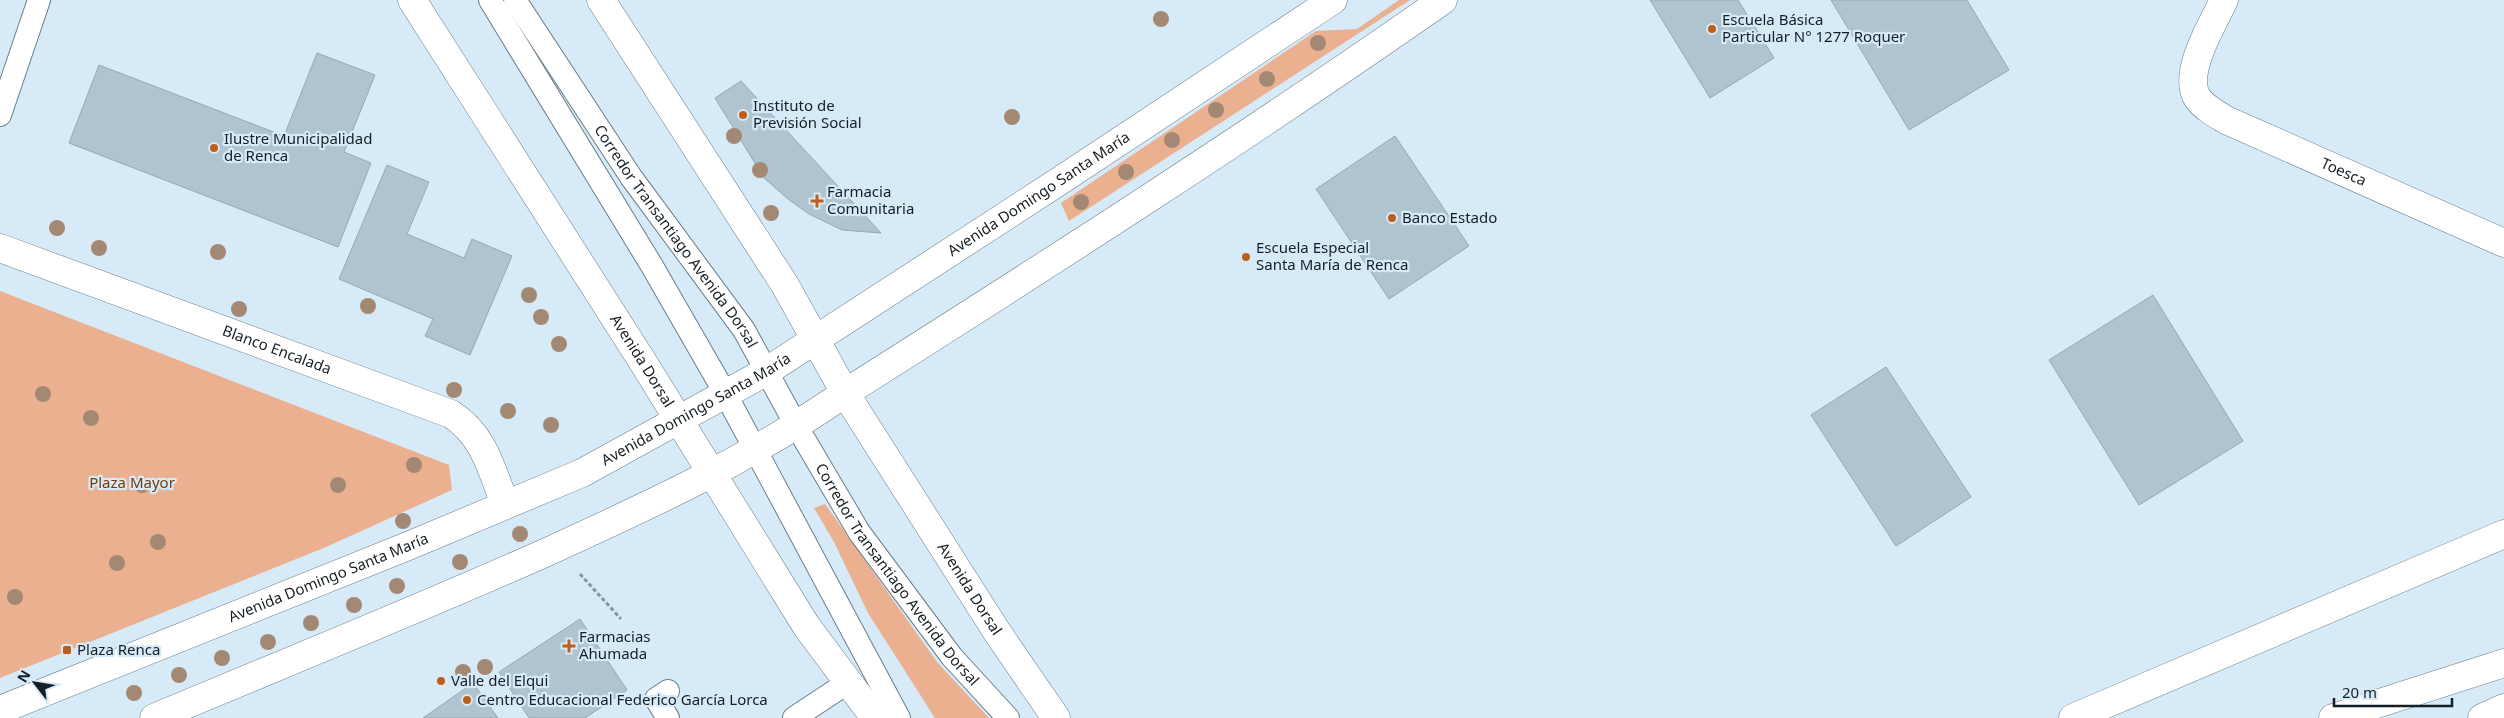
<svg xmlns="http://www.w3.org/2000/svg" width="2504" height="718" font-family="'Noto Sans',sans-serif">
<rect width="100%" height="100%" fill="#d6eaf8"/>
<path fill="#eab090" d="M1399,0H1410L1069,221L1061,203L1316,31L1357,29Z
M0,291L449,465L452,490L326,547L0,678Z
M825,504L937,662L989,718H935L868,613L834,542L814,508Z"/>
<path fill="#afc3d0" stroke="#95a8b5" d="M1650,0H1738L1774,58L1710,98Z
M1831,0H1967L2009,70L1909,130Z
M317,53L375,75L344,152L371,163L338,247L69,143L99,65L284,136Z
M741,81L881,233L842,230L809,214L788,199L764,178L715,98Z
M1395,136L1469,246L1389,299L1316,189Z
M387,165L429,182L407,234L464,258L472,239L512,256L470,355L425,336L433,319L339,279Z
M2153,295L2243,441L2139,505L2049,360Z
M1886,367L1971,497L1896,546L1811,415Z
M580,619L627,690L585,718H529L499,672Z
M473,683L498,718H423Z"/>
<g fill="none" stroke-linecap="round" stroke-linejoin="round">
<g stroke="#6a7d89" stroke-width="24">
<g id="lane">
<path d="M490,0L652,266L725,393L899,718"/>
<path id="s1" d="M515,0L631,177L744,330L797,427L859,532L952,657L1008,718"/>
<path d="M0,115L39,0"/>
<path d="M668,691L656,699L668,718"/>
<path d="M794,718L847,683"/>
</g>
</g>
<g stroke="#6a7d89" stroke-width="29">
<g id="street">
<path id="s2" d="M2224,0C2213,24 2181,74 2198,99C2205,108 2216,114 2226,120L2504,243"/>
<path id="s3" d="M0,248L451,414C484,435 492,470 505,505"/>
</g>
</g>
<g stroke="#6a7d89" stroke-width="29">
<g id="secondary">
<path id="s4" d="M0,710L408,546L582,473L767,371L1058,182L1333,0"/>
<path d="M154,718C285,663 417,610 547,552C650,505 752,458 845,393C1047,265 1247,137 1443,0"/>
<path d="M2073,718L2504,534"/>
</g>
</g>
<g stroke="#6a7d89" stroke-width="29">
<g id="primary">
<path id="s5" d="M412,0L641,359L807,627L875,718"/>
<path id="s6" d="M601,0L785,285L845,393L882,451L997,632L1056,718"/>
</g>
</g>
<g stroke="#6a7d89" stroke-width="29">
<path id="highway" d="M2333,718L2504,663
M2482,718L2504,708"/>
</g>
<path stroke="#8796a0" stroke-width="3" stroke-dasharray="4 2.5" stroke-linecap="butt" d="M580,574L621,619"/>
<use href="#lane" stroke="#fff" stroke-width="22"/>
<use href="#street" stroke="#fff" stroke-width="28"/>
<use href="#secondary" stroke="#fff" stroke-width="28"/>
<use href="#primary" stroke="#fff" stroke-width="28"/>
<use href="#highway" stroke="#fff" stroke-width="28"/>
</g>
<g fill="#a38974">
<circle cx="1161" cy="19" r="8"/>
<circle cx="1318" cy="43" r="8"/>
<circle cx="1267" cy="79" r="8"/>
<circle cx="1216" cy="110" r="8"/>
<circle cx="1012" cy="117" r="8"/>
<circle cx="734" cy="136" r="8"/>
<circle cx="1172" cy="140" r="8"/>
<circle cx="760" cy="170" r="8"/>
<circle cx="1126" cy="172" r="8"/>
<circle cx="1081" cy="202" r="8"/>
<circle cx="771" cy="213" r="8"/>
<circle cx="57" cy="228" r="8"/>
<circle cx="99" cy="248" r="8"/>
<circle cx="218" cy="252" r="8"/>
<circle cx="529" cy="295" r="8"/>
<circle cx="368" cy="306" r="8"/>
<circle cx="239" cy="309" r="8"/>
<circle cx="541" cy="317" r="8"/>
<circle cx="559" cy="344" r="8"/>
<circle cx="454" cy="390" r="8"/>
<circle cx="43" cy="394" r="8"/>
<circle cx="508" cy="411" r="8"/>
<circle cx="91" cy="418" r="8"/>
<circle cx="551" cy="425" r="8"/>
<circle cx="414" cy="465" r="8"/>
<circle cx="142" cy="485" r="8"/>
<circle cx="338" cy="485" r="8"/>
<circle cx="403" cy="521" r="8"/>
<circle cx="520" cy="534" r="8"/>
<circle cx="158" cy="542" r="8"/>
<circle cx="460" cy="562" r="8"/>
<circle cx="117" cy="563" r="8"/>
<circle cx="397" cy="586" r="8"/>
<circle cx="15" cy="597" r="8"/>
<circle cx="354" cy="605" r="8"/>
<circle cx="311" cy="623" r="8"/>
<circle cx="268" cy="642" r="8"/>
<circle cx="222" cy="658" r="8"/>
<circle cx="485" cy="667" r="8"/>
<circle cx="463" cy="672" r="8"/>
<circle cx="179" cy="675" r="8"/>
<circle cx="134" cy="693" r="8"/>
</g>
<g fill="#be5e1b" stroke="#d6eaf8" stroke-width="2">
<circle cx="1712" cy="29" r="5"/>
<circle cx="743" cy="115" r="5"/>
<circle cx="214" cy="148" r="5"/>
<path d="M814.5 193.5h5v5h5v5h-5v5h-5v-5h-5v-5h5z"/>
<circle cx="1392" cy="218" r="5"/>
<circle cx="1246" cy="257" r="5"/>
<path d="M566.5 638.5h5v5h5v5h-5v5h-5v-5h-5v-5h5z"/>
<rect x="62" y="645" width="10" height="10" rx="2.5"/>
<circle cx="441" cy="681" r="5"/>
<circle cx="467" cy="700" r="5"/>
</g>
<g text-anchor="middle" stroke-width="4.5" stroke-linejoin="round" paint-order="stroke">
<g font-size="15" fill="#171f24" stroke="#d6eaf8" text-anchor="start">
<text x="1722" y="25">Escuela Básica<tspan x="1722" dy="17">Particular N° 1277 Roquer</tspan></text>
<text x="753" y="111">Instituto de<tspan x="753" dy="17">Previsión Social</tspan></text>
<text x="224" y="144">Ilustre Municipalidad<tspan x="224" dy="17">de Renca</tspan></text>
<text x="827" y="197">Farmacia<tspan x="827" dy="17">Comunitaria</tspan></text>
<text x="1402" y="223">Banco Estado</text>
<text x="1256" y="253">Escuela Especial<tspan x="1256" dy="17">Santa María de Renca</tspan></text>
<text x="579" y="642">Farmacias<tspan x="579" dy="17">Ahumada</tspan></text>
<text x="77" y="655">Plaza Renca</text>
<text x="451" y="686">Valle del Elqui</text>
<text x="477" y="705">Centro Educacional Federico García Lorca</text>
</g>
<g font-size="15" fill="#171f24" stroke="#d6eaf8">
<text dy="5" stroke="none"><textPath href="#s2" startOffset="270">Toesca</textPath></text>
<text dy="5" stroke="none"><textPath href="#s4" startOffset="1164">Avenida Domingo Santa María</textPath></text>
<text dy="5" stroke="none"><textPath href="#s1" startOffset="286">Corredor Transantiago Avenida Dorsal</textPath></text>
<text dy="5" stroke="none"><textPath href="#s3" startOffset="295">Blanco Encalada</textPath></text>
<text dy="5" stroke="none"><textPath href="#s5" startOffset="428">Avenida Dorsal</textPath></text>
<text dy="5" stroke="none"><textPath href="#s4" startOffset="759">Avenida Domingo Santa María</textPath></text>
<text dy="5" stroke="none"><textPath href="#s1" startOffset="691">Corredor Transantiago Avenida Dorsal</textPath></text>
<text dy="5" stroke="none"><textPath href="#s4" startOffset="354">Avenida Domingo Santa María</textPath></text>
<text dy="5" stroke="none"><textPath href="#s6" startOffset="695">Avenida Dorsal</textPath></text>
</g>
<g font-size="15" fill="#7a3908" stroke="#d6eaf8">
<text x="132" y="488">Plaza Mayor</text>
</g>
</g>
<g transform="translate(35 683) rotate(301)" stroke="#d6eaf8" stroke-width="4" paint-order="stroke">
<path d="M0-4L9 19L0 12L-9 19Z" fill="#171f24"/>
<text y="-8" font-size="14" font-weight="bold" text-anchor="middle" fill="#171f24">N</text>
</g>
<path d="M2334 698v8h118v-8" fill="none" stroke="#171f24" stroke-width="2.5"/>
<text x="2342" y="698" font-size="15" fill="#171f24" stroke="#d6eaf8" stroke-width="4" paint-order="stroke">20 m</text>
</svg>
